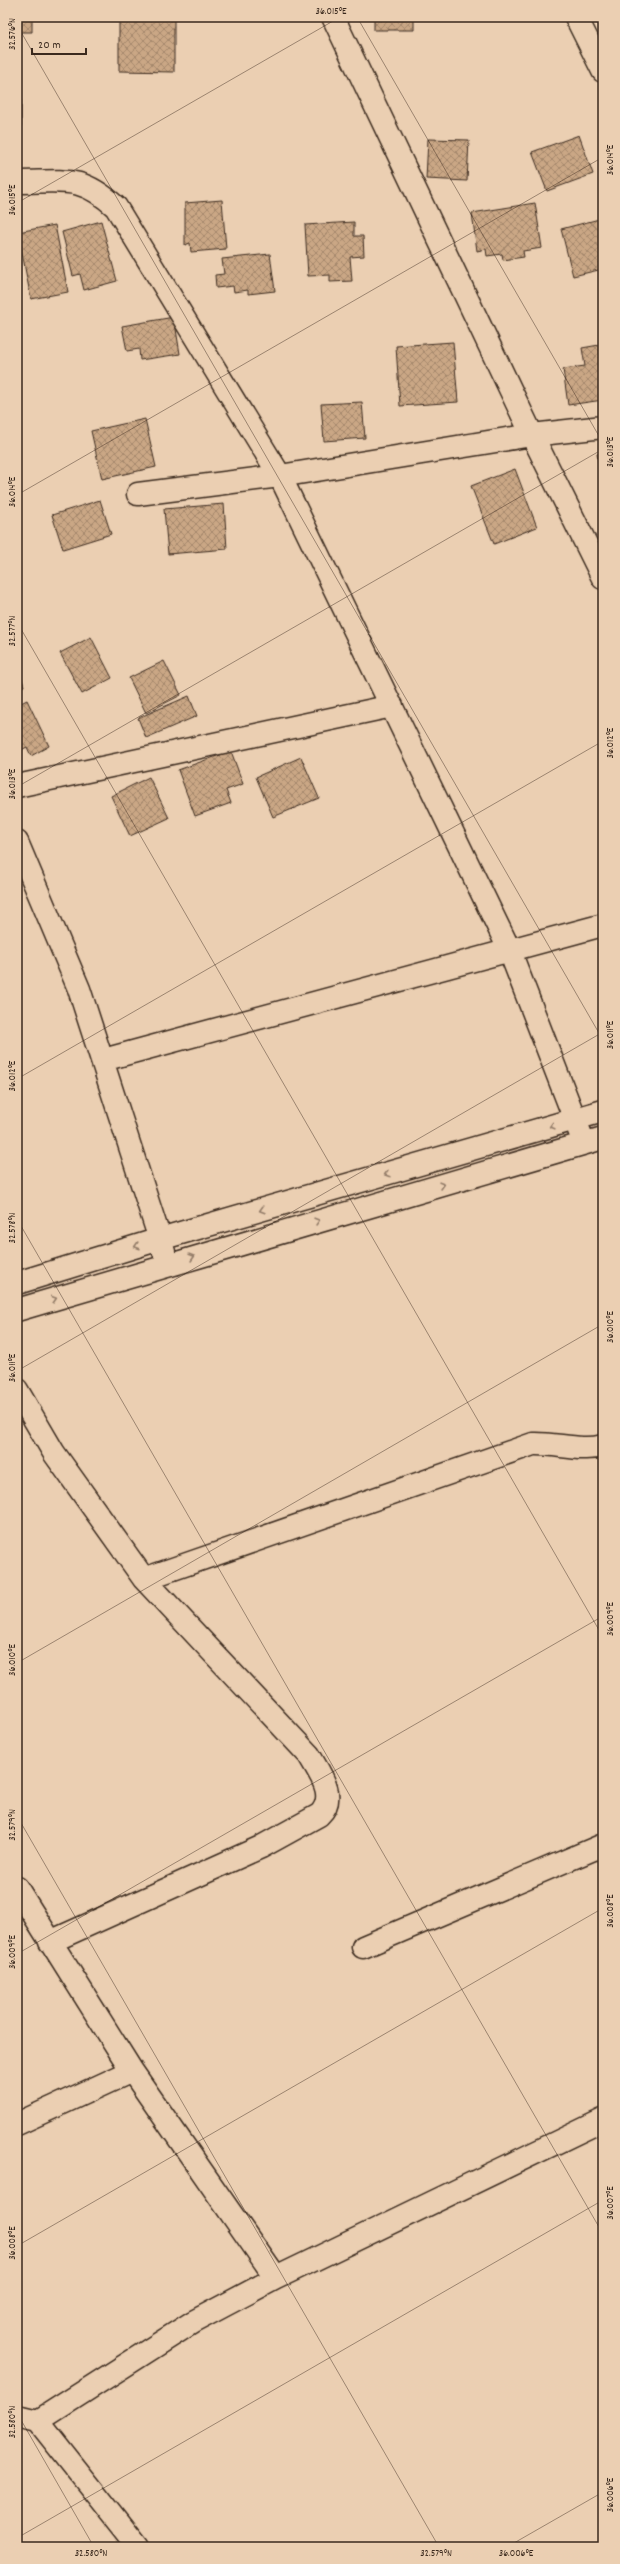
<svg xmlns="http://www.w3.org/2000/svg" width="620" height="2564" font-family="Dekko,sans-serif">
<defs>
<pattern id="building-cross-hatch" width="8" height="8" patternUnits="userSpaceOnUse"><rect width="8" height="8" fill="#caa785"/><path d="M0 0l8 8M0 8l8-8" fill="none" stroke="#a5886c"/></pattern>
</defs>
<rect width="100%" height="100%" fill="#ebcfb2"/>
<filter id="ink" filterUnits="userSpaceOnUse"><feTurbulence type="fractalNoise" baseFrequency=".025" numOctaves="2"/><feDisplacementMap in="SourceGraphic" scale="8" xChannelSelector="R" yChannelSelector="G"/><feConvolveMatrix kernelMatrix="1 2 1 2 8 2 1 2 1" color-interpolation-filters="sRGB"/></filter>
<g filter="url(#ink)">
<path fill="url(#building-cross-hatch)" stroke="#3b2a1e" d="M17,17H32V32H17Z
M119,17H174V72L119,71Z
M374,17H414V30H374Z
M17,100H21V147H17Z
M579,135L593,174L547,191L532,152Z
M428,139L469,140L467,181L426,179Z
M222,200L226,249L191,252L190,243L185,245V203Z
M535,203L542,248L523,251L524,257L503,260L502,254L487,256L486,249L477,251L472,213Z
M603,218V269L573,276L561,229Z
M101,221L117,281L84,290L80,274L73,276L62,232Z
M354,222V236H363L364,256L350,257L352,281L330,282V275L308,276L305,225Z
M55,225L68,292L31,299L18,232Z
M270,254L275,291L248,294V290L234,292L233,286L216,288L215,275L224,274L222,259Z
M174,317L180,354L140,360L139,349L127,351L122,326Z
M453,342L458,402L400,406L396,346Z
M599,345L603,376V400L568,405L563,369L585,366L582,348Z
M362,402L365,438L324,441L321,404Z
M145,419L156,467L102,479L91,431Z
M603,453V489L597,454Z
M515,469L537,527L494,544L471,486Z
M100,500L111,534L63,549L52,515Z
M224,504L227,549L168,554L164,509Z
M91,637L112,678L82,694L60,653Z
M164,661L181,695L146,713L129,678Z
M17,663L24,686L17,688Z
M189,696L197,716L146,738L138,718Z
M27,700L49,746L31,756L27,747L17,752V705Z
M231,751L243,784L226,790L231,803L195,816L178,770Z
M301,757L319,798L273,817L256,777Z
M149,777L169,818L130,836L111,796Z"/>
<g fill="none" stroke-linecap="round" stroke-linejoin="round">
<g stroke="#3b2a1e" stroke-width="25">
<path id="minor" d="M333,17L532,435L603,578
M576,17L603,71
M17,182C63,182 80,174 116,207L280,476L509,949L584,1143
M138,494L280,476L532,435L603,427
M17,786L392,706
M17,842L79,989L164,1252
M103,1060L603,925
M17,1283L160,1239L603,1111
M17,1310L603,1138
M17,1390L54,1453L144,1579L309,1755C320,1774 338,1797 319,1815L261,1847L50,1942
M144,1579L533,1444C556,1443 581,1452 603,1446
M17,1888L132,2071L276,2278
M363,1947L603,1845
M17,2124L132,2071
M17,2416L38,2421L193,2322L276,2278L603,2120
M38,2421L138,2547"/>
</g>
<use href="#minor" stroke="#ebcfb2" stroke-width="22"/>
</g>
<defs><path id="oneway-chevron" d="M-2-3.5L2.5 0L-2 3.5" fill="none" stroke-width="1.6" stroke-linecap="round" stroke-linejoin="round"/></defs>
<g stroke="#937c68">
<use href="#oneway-chevron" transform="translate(552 1126) rotate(164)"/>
<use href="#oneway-chevron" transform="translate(387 1174) rotate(164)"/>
<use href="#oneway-chevron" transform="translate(442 1185) rotate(-16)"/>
<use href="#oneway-chevron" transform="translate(262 1210) rotate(164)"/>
<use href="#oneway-chevron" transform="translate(317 1221) rotate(-16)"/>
<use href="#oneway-chevron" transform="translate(137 1246) rotate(163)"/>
<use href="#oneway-chevron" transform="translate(192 1257) rotate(-16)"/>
<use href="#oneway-chevron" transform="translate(54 1299) rotate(-17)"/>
</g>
</g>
<path fill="none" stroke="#3b2a1e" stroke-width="1" stroke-opacity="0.45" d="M357,17L603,443M17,25L603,1040M17,203L340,17M17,495L603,157M17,622L603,1637M17,787L603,449M17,1079L603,741M17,1219L603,2234M17,1371L603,1032M17,1663L603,1324M17,1816L439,2547M17,1954L603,1616M17,2246L603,1908M17,2413L94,2547M17,2538L603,2200M507,2547L603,2492"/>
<rect width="620" height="2564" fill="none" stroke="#ebcfb2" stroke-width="44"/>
<path d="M32 48v6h54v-6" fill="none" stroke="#3b2a1e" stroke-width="2"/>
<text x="38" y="48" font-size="12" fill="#3b2a1e" stroke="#ebcfb2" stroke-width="3" paint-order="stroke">20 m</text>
<rect x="22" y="22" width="576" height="2520" fill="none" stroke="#3b2a1e" stroke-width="1.5"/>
<g font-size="10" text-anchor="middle" fill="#3b2a1e">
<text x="331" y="14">36.015°E</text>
<text transform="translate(11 34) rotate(-90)" y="4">32.576°N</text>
<text transform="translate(609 160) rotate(-90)" y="4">36.014°E</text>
<text transform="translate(11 200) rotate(-90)" y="4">36.015°E</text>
<text transform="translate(609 452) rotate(-90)" y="4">36.013°E</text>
<text transform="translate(11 492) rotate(-90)" y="4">36.014°E</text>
<text transform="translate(11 631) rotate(-90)" y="4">32.577°N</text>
<text transform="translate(609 743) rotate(-90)" y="4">36.012°E</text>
<text transform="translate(11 784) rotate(-90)" y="4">36.013°E</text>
<text transform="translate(609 1035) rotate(-90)" y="4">36.011°E</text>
<text transform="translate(11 1076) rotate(-90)" y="4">36.012°E</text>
<text transform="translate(11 1228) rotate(-90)" y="4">32.578°N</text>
<text transform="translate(609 1327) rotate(-90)" y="4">36.010°E</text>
<text transform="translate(11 1368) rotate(-90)" y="4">36.011°E</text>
<text transform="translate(609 1619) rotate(-90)" y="4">36.009°E</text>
<text transform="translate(11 1660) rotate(-90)" y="4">36.010°E</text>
<text transform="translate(11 1825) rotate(-90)" y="4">32.579°N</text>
<text transform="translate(609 1911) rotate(-90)" y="4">36.008°E</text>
<text transform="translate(11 1952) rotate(-90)" y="4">36.009°E</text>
<text transform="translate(609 2203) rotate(-90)" y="4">36.007°E</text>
<text transform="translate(11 2243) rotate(-90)" y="4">36.008°E</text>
<text transform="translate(11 2422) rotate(-90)" y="4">32.580°N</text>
<text transform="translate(609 2495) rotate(-90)" y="4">36.006°E</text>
<text x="91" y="2556">32.580°N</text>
<text x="436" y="2556">32.579°N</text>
<text x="516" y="2556">36.006°E</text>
</g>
</svg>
